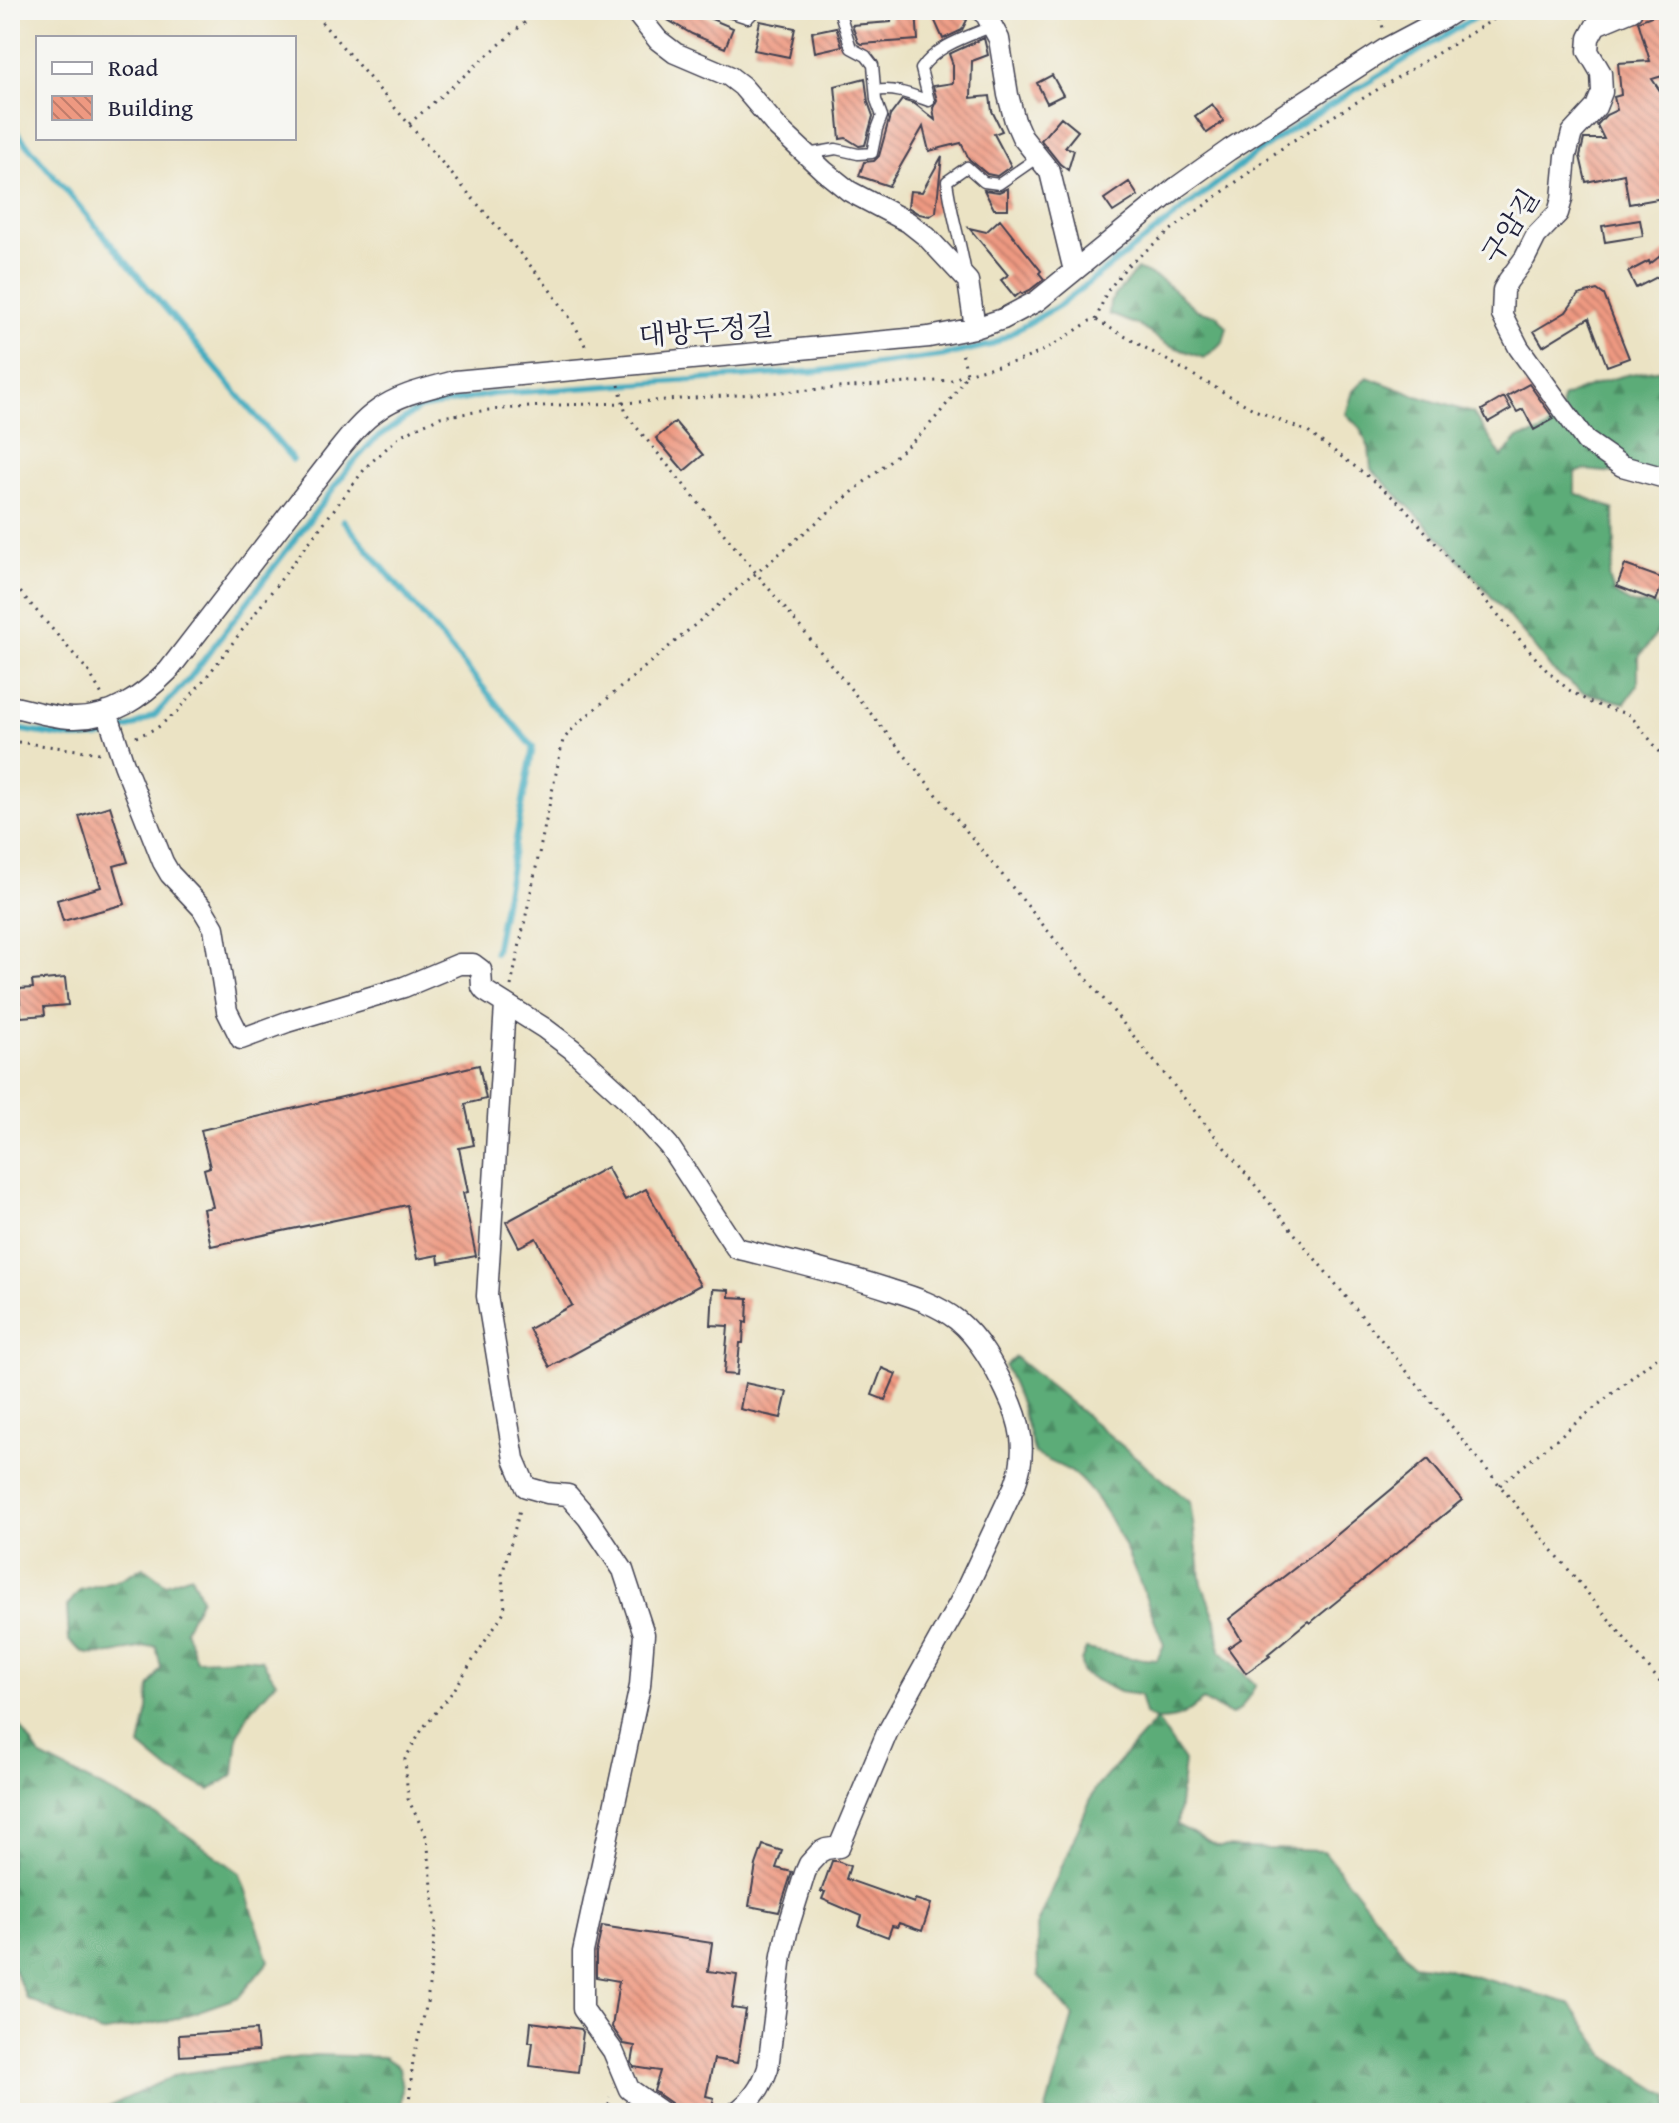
<svg xmlns="http://www.w3.org/2000/svg" width="1679" height="2123" font-family="'Gentium Book Plus','Noto Serif KR',serif">
<defs>
<pattern id="forest-firs" width="22" height="20" patternUnits="userSpaceOnUse" patternTransform="scale(2)"><rect width="22" height="20" fill="#5cac78"/><path d="M5 1l3.5 6h-7zM16 11l3.5 6h-7z" fill="#4c8c64"/></pattern>
<pattern id="building-back-hatch" width="6" height="6" patternUnits="userSpaceOnUse" patternTransform="scale(2)"><rect width="6" height="6" fill="#ee9981"/><path d="M-1 5l2 2M0 0l6 6M5-1l2 2" fill="none" stroke="#c07c6b"/></pattern>
</defs>
<rect width="100%" height="100%" fill="#f6f6f2"/>
<filter id="ink" filterUnits="userSpaceOnUse"><feTurbulence type="fractalNoise" baseFrequency=".0125" numOctaves="2"/><feDisplacementMap in="SourceGraphic" scale="16" xChannelSelector="R" yChannelSelector="G"/><feConvolveMatrix kernelMatrix="1 2 1 2 8 2 1 2 1" color-interpolation-filters="sRGB"/></filter>
<filter id="wash" filterUnits="userSpaceOnUse"><feTurbulence type="fractalNoise" baseFrequency=".006" numOctaves="4" result="noise"/><feDisplacementMap in="SourceGraphic" scale="32" xChannelSelector="R" yChannelSelector="G"/><feGaussianBlur stdDeviation="1.8" result="paint"/><feColorMatrix in="noise" values="0 0 0 0 0 0 0 0 0 0 0 0 0 0 0 0 0 1.4 0 .05"/><feComposite in="paint" operator="in"/></filter>
<g filter="url(#wash)">
<rect width="100%" height="100%" fill="#ebe3c4"/>
<path fill="url(#forest-firs)" stroke="#3f675a" stroke-width="2" d="M1137,269L1162,280L1197,310L1217,315L1227,327L1223,342L1204,358L1166,344L1138,325L1109,314L1110,302Z
M1669,369V472L1616,473L1584,470L1575,473V493L1614,509L1615,555L1609,577L1614,593L1633,604L1652,605L1669,610V618L1638,658V685L1625,703L1582,692L1552,670L1527,638L1446,544L1371,469L1369,448L1360,428L1346,414L1353,391L1367,377L1420,397L1473,413L1502,457L1518,438L1540,433L1561,419L1562,398C1598,382 1629,371 1669,369Z
M1015,1357L1190,1502L1202,1584L1216,1620L1220,1651L1256,1685L1240,1710L1231,1715L1203,1700C1186,1714 1180,1720 1157,1720L1184,1761L1177,1825L1218,1847L1324,1851L1413,1964L1445,1968L1569,2003L1608,2058L1669,2096V2113H1045L1073,2016L1038,1975L1037,1924L1095,1789L1156,1720L1145,1714L1140,1695L1119,1692L1082,1673L1081,1661L1086,1649L1131,1658L1157,1660L1164,1645C1143,1592 1118,1511 1074,1474C1063,1466 1047,1461 1035,1454L1020,1403L1005,1366Z
M143,1567L166,1584L191,1575L201,1598L185,1629L196,1660L243,1658L262,1660L276,1682L248,1714L238,1735L234,1774L210,1790L171,1772L140,1746L148,1709L149,1687L161,1668L156,1646C137,1646 101,1659 85,1653C79,1650 73,1644 69,1641L67,1606L80,1590L121,1579Z
M10,1711L40,1756L169,1822L240,1873L269,1961L239,1997L173,2020L101,2033L27,1999L10,1961Z
M315,2055L384,2057L399,2067L402,2089L400,2113H10V2108L108,2107L178,2074Z"/>
<g fill="none" stroke-linecap="round" stroke-linejoin="round">
<path stroke="#40abbf" stroke-width="6" d="M10,124L293,460
M343,520L533,747L495,952
M10,728L73,738L99,737L132,727L155,715L189,679L351,465L374,440L420,408L493,394L820,371L941,356L991,345L1060,305L1259,151L1307,119L1487,10"/>
</g>
<g id="blocks">
<path fill="url(#building-back-hatch)" d="M673,10H690L733,28L725,48L692,34L668,20Z
M892,10H916L918,40L861,44L858,42L852,25L891,22Z
M930,10H947L967,20L962,30L943,39Z
M1662,12L1669,37V74L1652,79L1669,104V197L1629,204L1624,174L1586,182L1580,156L1584,139H1604L1597,125L1606,115L1617,110L1614,97L1621,95L1618,63L1650,61L1638,21Z
M760,21L795,28L789,57L754,50Z
M836,27L842,46L815,52L812,32Z
M984,38L988,55L972,61L971,98L990,96L992,111L1002,131L994,134L1011,166L997,176L987,174L969,159L961,143L929,151L923,127L889,186L859,176L864,162L874,161L879,156L890,116L902,100L915,104L935,120L933,108L937,100L933,86L953,83V65L949,54Z
M1052,75L1063,95L1047,103L1037,83Z
M865,78L868,102L873,116L865,145L859,146L846,138L840,139L835,86Z
M1212,104L1224,121L1207,133L1195,116Z
M1061,117L1078,131L1065,147L1074,150L1068,170L1060,164L1041,140Z
M942,156L936,212L930,216L919,214L908,207L910,191L922,192Z
M1129,182L1138,196L1113,212L1104,199Z
M1008,188V209H994L984,190L999,192Z
M1000,219L1041,271L1039,273L1044,279L1030,290L1022,294L1021,292L1015,297L1001,280L1008,275L969,228L986,232Z
M1640,220L1643,236L1605,242L1602,226Z
M1669,249V271L1636,288L1628,272L1649,261L1650,264Z
M1597,290L1604,295L1629,358L1607,366L1589,318L1543,346L1534,331L1566,312L1578,295Z
M1529,384L1554,419L1534,430L1523,409L1517,412L1507,396Z
M1504,397L1511,409L1488,422L1482,410Z
M675,422L703,455L684,471L656,438Z
M1625,565L1664,579L1656,601L1617,586Z
M110,806L128,862L114,866L125,904L63,921L57,900L101,887L79,816Z
M65,978L68,1005L44,1007L45,1015L21,1017L19,989L33,988L32,981Z
M479,1065L486,1099L465,1104L474,1145L459,1148L468,1192L463,1193L476,1256L439,1263L438,1255L417,1259L407,1205L211,1246L203,1209L213,1207L204,1169L210,1167L201,1130Z
M607,1167L625,1200L646,1189L700,1285L550,1367L529,1329L572,1305L536,1238L519,1247L506,1222Z
M713,1289L729,1290V1297L748,1298L747,1323L744,1322L743,1343H740L737,1375L724,1374L728,1326L711,1325Z
M882,1368L896,1374L885,1400L872,1395Z
M745,1383L787,1392L781,1418L740,1409Z
M1428,1459L1462,1500L1310,1623L1308,1621L1268,1654L1270,1656L1246,1673L1228,1648L1241,1639L1229,1619L1326,1544Z
M763,1845L782,1851L776,1868L792,1872L779,1912L749,1906L756,1865Z
M832,1861H837L850,1866L846,1879L914,1903L915,1899L931,1904L922,1931L899,1923L897,1927L892,1926L888,1937L859,1926L862,1916L822,1899L825,1892H821Z
M602,1926L712,1943L708,1971L737,1975L732,2008L746,2010L737,2063L714,2059L706,2096L714,2098L710,2113L676,2112L671,2103L654,2091L660,2071L634,2067L632,2063L635,2046L624,2044L612,2027L619,1981L596,1977V1954Z
M531,2022L581,2029L583,2032L578,2072L530,2066L533,2042H529Z
M256,2030L258,2051L180,2056L179,2035Z"/>
</g>
</g>
<g filter="url(#ink)">
<use href="#blocks" fill-opacity="0" stroke="#403f50" stroke-width="2"/>
<g fill="none" stroke-linecap="round" stroke-linejoin="round">
<g stroke="#403f50" stroke-width="13">
<path id="lane" d="M723,10L748,18L756,10
M876,91C894,87 912,95 929,101L921,69C937,45 967,37 993,26
M807,154L836,149L858,154L872,153L877,129L882,116L876,100L873,65L866,56L851,48L839,10
M966,274C961,243 951,213 947,181L967,167L984,182L999,184L1038,157"/>
</g>
<g stroke="#403f50" stroke-width="23">
<path id="street" d="M634,10L658,40L675,53L729,76L742,86L778,128L824,171L849,191L908,222L927,237L968,281L975,328
M980,10L986,15L999,39L1008,95L1015,121L1022,137L1050,172L1074,271
M1632,10L1596,25L1589,38L1588,51L1601,73L1602,92L1596,107L1572,133L1566,156L1562,199L1558,213L1536,236L1525,258L1508,281L1503,290L1502,315L1519,348L1586,441L1622,466L1669,479
M10,706C30,710 53,718 73,718C111,719 142,697 168,671L338,451C350,436 362,421 378,410C399,394 430,388 455,381L929,337L975,328L1003,319L1037,301L1177,187L1229,150L1387,48L1442,19L1456,10
M107,712L124,764L163,862L170,874L202,908L214,928L227,1011L241,1039L287,1022L404,987L459,964H473L481,970L482,987L485,991L544,1028L572,1049L628,1100L669,1146L736,1248C788,1261 840,1273 891,1290C914,1297 938,1305 957,1320C979,1338 994,1366 1006,1391C1021,1422 1028,1451 1015,1485L961,1600L887,1733L839,1847L826,1849L820,1852L809,1864L805,1873L788,1928L782,1955L768,2068C762,2087 751,2102 735,2113
M505,1005L487,1296L514,1459L526,1487L547,1493L568,1495L588,1518L623,1570L644,1634L640,1686L583,1952V2009L613,2051L629,2089L663,2113"/>
</g>
<path stroke="#403f50" stroke-width="3" stroke-dasharray="2 6" stroke-linecap="butt" d="M311,10L541,278C558,301 576,323 587,350
M1378,10L1383,28
M409,124L539,10
M1096,320L1106,293L1127,266L1171,230L1289,143L1509,10
M619,385L626,414L633,423L757,574L1669,1693
M10,580L89,672L102,695
M136,737L157,728L179,710L212,670L367,466L401,435L440,417L489,410L557,405L623,403L952,380C974,369 1000,367 1024,359C1048,350 1069,335 1090,321L1096,320L1255,410L1308,432L1365,474L1403,506L1549,673L1569,690L1591,703L1630,715L1669,763
M10,741L100,753
M511,986L563,740L576,725L919,436C938,416 954,397 967,373L961,349
M1500,1485L1669,1347
M408,2113L413,2060L427,2003L436,1924L427,1838L408,1799L405,1759L423,1728L454,1690L505,1610L502,1575L521,1506
M608,2113L610,2097"/>
<use href="#lane" stroke="#fff" stroke-width="10"/>
<use href="#street" stroke="#fff" stroke-width="20"/>
</g>
</g>
<g text-anchor="middle" stroke-width="6" stroke-linejoin="round" paint-order="stroke">
<g font-size="28" fill="#22223b" stroke="#f6f6f2">
<text transform="translate(1510 226) rotate(-58)" y="10">구암길</text>
<text transform="translate(706 330) rotate(-5)" y="10">대방두정길</text>
</g>
</g>
<rect width="1679" height="2123" fill="none" stroke="#f6f6f2" stroke-width="40"/>
<rect x="36" y="36" width="260" height="104" fill="#f6f6f2" stroke="#a1a1a9" stroke-width="2"/>
<rect x="52" y="62" width="40" height="12" fill="#ffffff" stroke="#a1a1a9" stroke-width="2"/>
<text x="108" y="76" font-size="24" fill="#22223b">Road</text>
<rect x="52" y="96" width="40" height="24" fill="url(#building-back-hatch)" stroke="#a1a1a9" stroke-width="2"/>
<text x="108" y="116" font-size="24" fill="#22223b">Building</text>
</svg>
